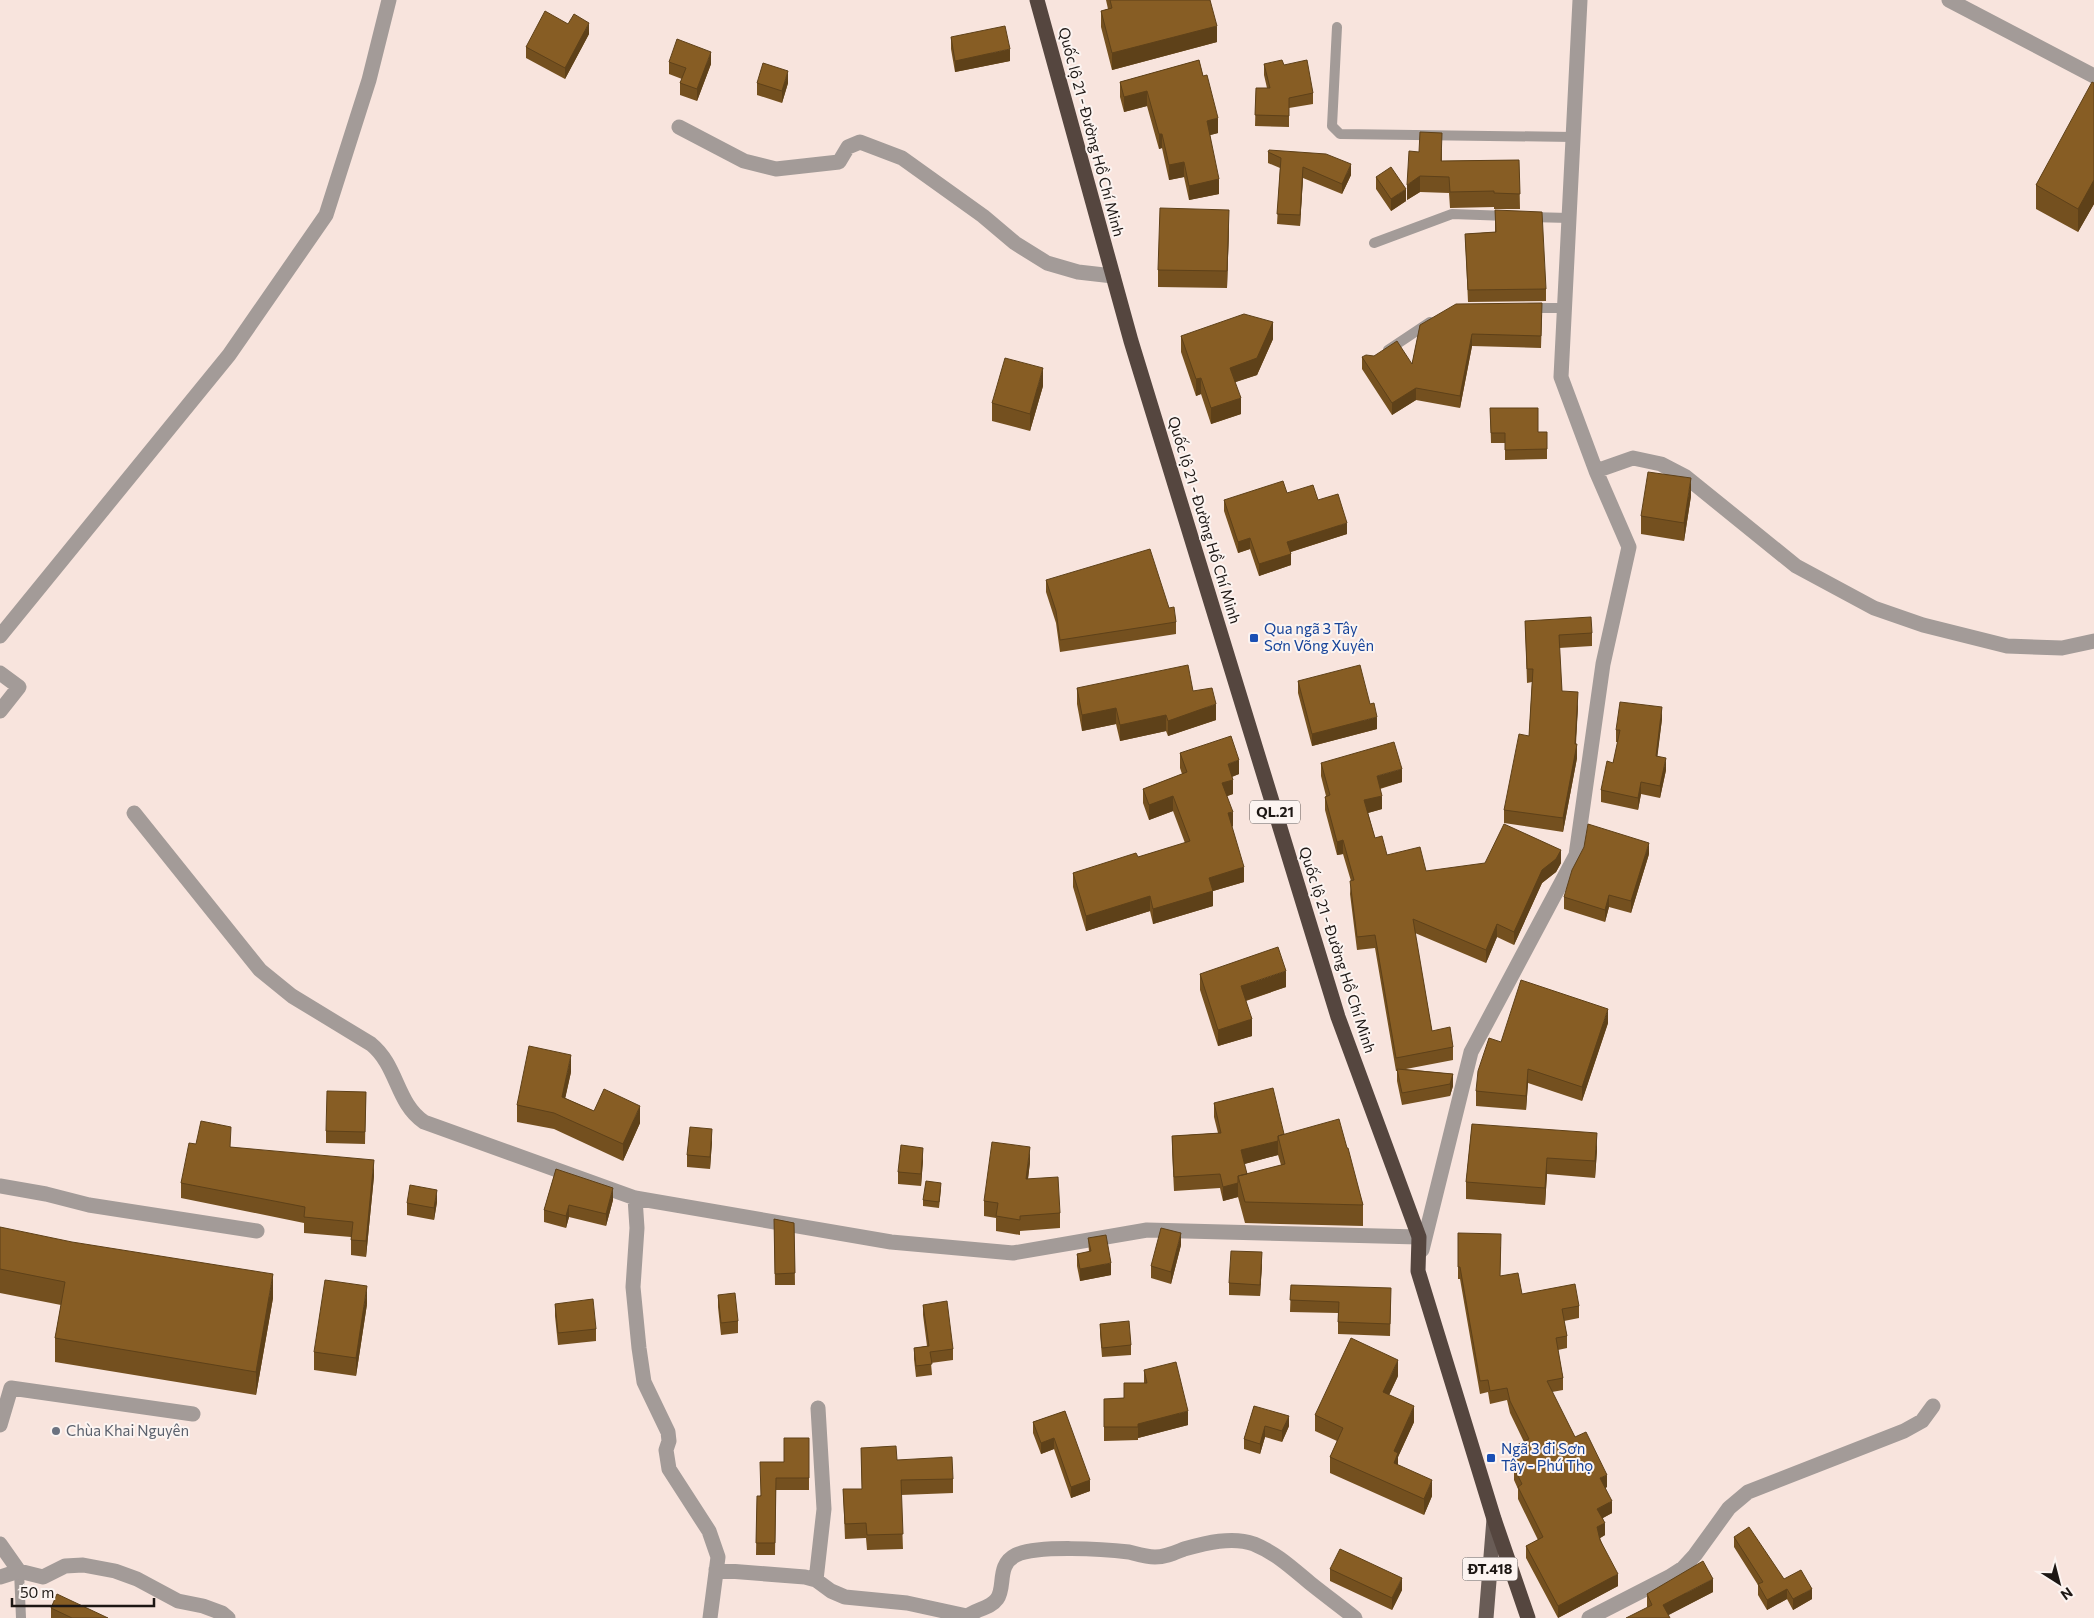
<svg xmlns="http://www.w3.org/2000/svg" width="2094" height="1618" font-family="Commissioner,sans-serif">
<rect width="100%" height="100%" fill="#f8e4dd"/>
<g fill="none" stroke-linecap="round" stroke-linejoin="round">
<path stroke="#a39b98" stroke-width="10" d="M1337,27L1332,126L1340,134L1573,137
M1530,217L1569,218
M1374,243L1452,214L1508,216
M1530,308H1564
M1388,350L1430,322
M19,1571L21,1618"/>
<path stroke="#a39b98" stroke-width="15" d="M1949,0L2094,76
M679,127L744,161L776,169L839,162L848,147L860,142L902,158L983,216L1015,243L1047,263L1078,272L1113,276
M1596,471L1633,458L1661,464L1686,477L1796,566L1874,608L1923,625L2007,646L2062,648L2094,641
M0,636L229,355L326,215L369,80L389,0
M0,673L19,687L0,711
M134,813L260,970L292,996L371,1044C398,1066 396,1103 424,1122L635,1198L891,1242L1013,1253L1147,1230L1419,1237
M0,1186L46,1194L89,1205L257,1231
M635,1198L637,1228L633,1287L639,1348L644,1382L668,1432L669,1441L666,1450L669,1469L709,1531L718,1557L710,1618
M1422,1250L1471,1052L1576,855L1603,664L1629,547L1596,471L1561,377L1580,0
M0,1425L11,1388L193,1414
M0,1544L19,1571
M716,1570L805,1577L816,1580L831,1591L845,1597L907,1603L967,1616
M0,1577L19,1571L43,1577L65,1566L83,1565L115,1571L137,1579L178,1601L203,1606L222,1613L228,1618
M816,1580L824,1509L818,1408
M965,1618C974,1609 990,1609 997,1599C1006,1587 996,1565 1016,1555C1037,1545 1104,1549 1129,1552C1137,1554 1146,1557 1155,1557C1166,1557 1174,1553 1184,1549C1206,1543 1232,1536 1254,1544C1276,1553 1292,1568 1310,1583C1325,1595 1340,1606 1355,1618
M1589,1618L1669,1577L1683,1568L1695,1555L1729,1508L1748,1492L1904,1431L1922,1421L1933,1406"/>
<path stroke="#695c56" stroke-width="15" d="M1486,1618L1494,1519"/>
<path stroke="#55463f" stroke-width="15" d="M1037,0L1131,341L1338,1017L1419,1237L1418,1271L1494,1519L1528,1618"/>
</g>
<path fill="#74501f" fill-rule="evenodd" d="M1106,0H1210L1217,42L1112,70L1101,27V11L1108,9Z
M568,24L589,34L565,79L526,58V47Z
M951,37L1010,61L955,72L951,49Z
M1199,60L1218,133L1210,135L1219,194L1189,200L1184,177L1169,180L1162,148L1159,149L1147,106L1124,112L1120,97V82Z
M669,62L711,64L697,101L680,95V83L682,79L669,74Z
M1264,64L1284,65L1313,93V104L1289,108V127L1255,126L1256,88H1267L1264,75Z
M757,83H788L782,103L757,95Z
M2094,83V204L2078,232L2036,209V185Z
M1442,149V161L1519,160L1520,209H1494V207L1450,208L1449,193L1420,192L1407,200L1419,152Z
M1268,152L1351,175L1342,194L1303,178L1300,226L1277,224L1280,168L1268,163Z
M1376,177L1406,201L1391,211L1376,189Z
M1495,210L1546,289V301L1468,302L1465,234L1495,232Z
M1229,227L1227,288L1158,287V270Z
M1542,315L1541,348L1472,346L1460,408L1416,400L1392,415L1362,369V357L1412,364L1420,325Z
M1181,336L1273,339L1257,375L1235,382L1241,414L1211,424L1201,394L1196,396L1181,352Z
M1043,386L1030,431L992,421V403Z
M1490,408L1538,432H1547V459L1505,460V443H1491Z
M1287,493L1318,500L1347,534L1291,552V565L1259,576L1250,549L1238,553L1224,511V500Z
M1691,496L1684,541L1641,534V516Z
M1046,580L1176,622V634L1060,652L1056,623L1046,592Z
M1525,621L1592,633V646L1559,648L1562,691L1578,706L1576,744L1577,758L1563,832L1504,823V810L1529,736L1532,682L1527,683Z
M1298,681L1377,729L1312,746L1298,693Z
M1077,688L1193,691L1216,720L1168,736L1166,731L1120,741L1116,724L1082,731L1077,704Z
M1662,719L1657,756L1666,770L1660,798L1641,794L1638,810L1601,802V790L1613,763L1618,742H1616V730Z
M1180,753L1239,774L1232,777L1233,794L1227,796L1233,826L1232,827L1244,882L1213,891V906L1153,924L1150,911L1086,931L1073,887V873L1138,857L1185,843L1173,811L1149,820L1143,803V789L1182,774L1180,768Z
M1321,763L1402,782L1380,789L1382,809L1368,813L1375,838L1387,855L1426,871L1561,863L1556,872L1542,883L1514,945L1497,937L1486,963L1415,933L1432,1031L1453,1047V1060L1406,1069L1453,1074V1086L1450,1096L1402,1105L1397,1081V1071H1396L1375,948L1357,950L1350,894L1351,881L1343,854L1337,855L1325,810V797L1326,796L1321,776Z
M1649,854L1631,913L1609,907L1605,922L1564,909V897Z
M1200,974L1286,987L1246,1001L1252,1036L1218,1046L1200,990Z
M1608,1023L1582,1101L1528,1083L1526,1110L1476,1106V1091L1501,1042Z
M571,1072L565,1098L594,1111L640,1123L623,1161L554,1129L517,1122V1105Z
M366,1092L365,1144L326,1143V1131Z
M1214,1103L1284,1134L1347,1148L1363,1205V1226L1245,1223L1238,1197L1223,1201L1220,1188L1174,1191L1172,1150V1136L1218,1133L1214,1117ZM1278,1155L1281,1165L1247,1174L1244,1164Z
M1472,1124L1597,1150L1595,1178L1547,1174L1545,1205L1466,1199V1182Z
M712,1141L710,1169L687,1167V1155Z
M196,1144L231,1147L374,1176L366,1257L351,1255V1237L304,1233V1223L181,1198V1183Z
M923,1160L921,1186L898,1184V1172Z
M1030,1162L1028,1179L1060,1213V1228L1020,1231V1235L996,1231V1218L984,1216V1201Z
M556,1169L613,1200L606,1226L569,1217L566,1228L544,1222V1210Z
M941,1189L939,1208L923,1206V1200Z
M437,1202L434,1220L407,1215V1203Z
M774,1219L794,1223L795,1285H775Z
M0,1227L273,1298L256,1395L55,1362V1338L61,1305L0,1293Z
M1458,1233L1501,1247L1500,1276L1522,1294L1579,1306V1318L1564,1321L1567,1336V1348L1558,1350L1563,1378V1390L1552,1392L1575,1437L1607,1487L1605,1488L1612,1513L1603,1518L1605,1535L1600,1538L1618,1586L1558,1618L1526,1558V1546L1538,1540L1518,1499V1489L1514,1480V1467L1511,1460V1448L1524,1442L1510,1413L1507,1400L1490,1404L1488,1392L1480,1394L1460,1279H1458Z
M1088,1238L1111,1275L1080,1281L1077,1266V1254L1089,1252Z
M1181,1245L1171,1284L1151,1278V1266Z
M1262,1264L1260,1296L1229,1295V1283Z
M1291,1285L1391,1300L1390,1336L1338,1334V1313L1290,1312Z
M718,1295L738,1321V1333L721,1335L718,1307Z
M367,1304L356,1376L314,1370V1352Z
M555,1304L596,1329V1341L558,1345L555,1316Z
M923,1305L953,1349V1360L931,1363L932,1375L916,1377L914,1359V1348L927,1346L923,1315Z
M1100,1324L1131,1345V1355L1102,1357L1100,1334Z
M1144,1370L1188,1425L1138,1438V1440L1104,1441V1399L1124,1398L1144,1383Z
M1398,1376L1389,1395L1414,1422L1398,1457V1465L1432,1496L1424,1515L1330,1473V1457L1337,1441L1315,1431V1415Z
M1254,1406L1289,1426L1282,1442L1265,1437L1260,1454L1244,1449V1439Z
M1065,1411L1090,1491L1071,1498L1054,1449L1041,1454L1033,1433V1422Z
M809,1438V1490H776L775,1555H756L757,1496H760L784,1462Z
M861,1448L953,1479V1493L901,1495L903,1549L867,1550L866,1538L845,1539L843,1489H862Z
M1734,1537L1784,1579L1812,1599L1793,1610L1787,1599L1767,1610L1758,1595V1585L1734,1547Z
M1330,1569L1402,1590L1392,1610L1330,1581Z
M1713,1592L1668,1615L1647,1607V1594Z
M51,1608L108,1618H51Z"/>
<path fill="#5e4119" d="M589,23V34L565,79V68Z
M1217,26V42L1112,70V53Z
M1010,49V61L955,72V61Z
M711,52V64L697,101V89Z
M788,71V83L782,103V91Z
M1147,91V106L1124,112V97Z
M1218,118V133L1207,136V121Z
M1159,134H1162V148L1159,149Z
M1184,162V177L1169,180V165Z
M1351,164V175L1342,194V184Z
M1303,167V178L1300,226V215Z
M1420,176V192L1407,200V185Z
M1219,179V194L1189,200V186Z
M2094,180V204L2078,232V209Z
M1406,189V201L1391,211V199Z
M1229,210V227L1227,288V271Z
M1273,322V339L1257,375L1230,384V368Z
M1472,334V346L1460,408V396Z
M1043,368V386L1030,431V414Z
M1201,378V394L1196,396V379Z
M1416,388V400L1392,415V403Z
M1241,398V414L1211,424V408Z
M1691,478V496L1684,541V523Z
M1347,523V534L1287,553V542Z
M1250,538V549L1238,553V542Z
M1291,554V565L1259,576V564Z
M1578,692V706L1575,753L1577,744V758L1563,832V818L1575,744Z
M1216,704V720L1168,736V721Z
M1662,707V719L1656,768V756Z
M1116,708V724L1082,731V715Z
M1166,715V731L1120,741V725Z
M1377,717V729L1312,746V734Z
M1666,758V770L1660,798V786Z
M1239,760V774L1228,778V764Z
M1402,769V782L1377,789V776Z
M1233,780V794L1222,798V783Z
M1641,782V794L1638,810V798Z
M1173,796V811L1149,820V805Z
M1382,796V809L1364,814V800Z
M1233,812V826L1228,828V813Z
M1343,840V854L1337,855V842Z
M1649,843V854L1631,913V901Z
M1561,850V863L1556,872L1542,883L1514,945V932L1542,870Z
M1244,867V882L1213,891V906L1153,924V909L1209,878Z
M1609,895V907L1605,922V910Z
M1150,896V911L1086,931V916Z
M1497,924V937L1486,963V950Z
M1286,971V987L1241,1002V986Z
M1608,1009V1023L1582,1101V1087Z
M1252,1019V1036L1218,1046V1030Z
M571,1055V1072L562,1113V1097Z
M1528,1069V1083L1526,1110V1096Z
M1453,1074V1086L1450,1096V1084Z
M640,1106V1123L623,1161V1144Z
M712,1129V1141L710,1169V1157Z
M1597,1133V1150L1595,1178V1161Z
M1278,1141V1155L1241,1165V1150Z
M1030,1147V1162L1026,1194V1179Z
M923,1148V1160L921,1186V1174Z
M1547,1158V1174L1545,1205V1188Z
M374,1160V1176L366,1257V1241Z
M1238,1183V1197L1223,1201V1187Z
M613,1188V1200L606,1226V1214Z
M437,1190V1202L434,1220V1208Z
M569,1205V1217L566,1228V1216Z
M1181,1233V1245L1171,1284V1272Z
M1262,1252V1264L1260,1296V1285Z
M1111,1263V1275L1080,1281V1269Z
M273,1274V1298L256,1395V1372Z
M367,1286V1304L356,1376V1358Z
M1398,1360V1376L1383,1408V1392Z
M1414,1406V1422L1398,1457V1469L1394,1479V1451Z
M1188,1411V1425L1138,1438V1424Z
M1289,1416V1426L1282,1442V1431Z
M1265,1426V1437L1260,1454V1444Z
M1054,1438V1449L1041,1454V1443Z
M1607,1475V1487L1600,1491V1478Z
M1090,1480V1491L1071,1498V1487Z
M1432,1480V1496L1424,1515V1499Z
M1612,1501V1513L1597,1521V1509Z
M1605,1523V1535L1597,1540V1527Z
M1618,1574V1586L1558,1618V1606Z
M1402,1578V1590L1392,1610V1598Z
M1713,1579V1592L1663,1618V1605Z
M1787,1589V1599L1767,1610V1600Z
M1812,1589V1599L1793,1610V1599Z"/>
<path fill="#875d24" stroke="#5e4119" d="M1110,0H1210L1217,26L1112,53L1101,11L1112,8Z
M545,11L568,24L574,14L589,23L565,68L526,47Z
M1005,26L1010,49L955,61L951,37Z
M677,39L711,52L697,89L680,83L686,68L669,62Z
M1199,60L1203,76L1207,75L1218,118L1207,121L1219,179L1189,186L1184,162L1169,165L1162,134H1159L1147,91L1124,97L1120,82Z
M1282,60L1284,65L1307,60L1313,93L1289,98V116L1255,115L1256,88H1270L1264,64Z
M763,63L788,71L782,91L757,83Z
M2092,82L2094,83V180L2078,209L2036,185Z
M1420,132L1442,133L1441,161L1519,160L1520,194L1494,193V191L1450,192L1449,177L1420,176L1407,185L1409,151L1419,152Z
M1269,150L1326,154L1351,164L1342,184L1303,167L1300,215L1277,214L1281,158L1268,152Z
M1391,167L1406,189L1391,199L1376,177Z
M1160,208L1229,210L1227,271L1158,270Z
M1495,210L1542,212L1546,289L1468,290L1465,234L1496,232Z
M1542,303L1541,336L1472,334L1460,396L1416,388L1392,403L1362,357L1366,355L1374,356L1397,341L1412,364L1420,325L1456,304Z
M1244,314L1273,322L1257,358L1230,368L1241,398L1211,408L1201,378L1196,379L1181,336Z
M1005,358L1043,368L1030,414L992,403Z
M1490,408H1538V432H1547V449L1505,450V433H1491Z
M1648,472L1691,478L1684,523L1641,516Z
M1283,481L1287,493L1313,485L1318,500L1338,494L1347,523L1287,542L1291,554L1259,564L1250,538L1238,542L1224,500Z
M1150,549L1169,608L1174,607L1176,622L1060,640L1056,611L1046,580Z
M1591,617L1592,633L1559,635L1562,691L1578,692L1575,744H1577L1563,818L1504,810L1519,734L1529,736L1533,669H1527L1525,621Z
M1188,665L1193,691L1212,688L1216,704L1168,721L1166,715L1120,725L1116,708L1082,715L1077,688Z
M1360,665L1370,704L1374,703L1377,717L1312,734L1298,681Z
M1620,702L1662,707L1656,756L1666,758L1660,786L1641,782L1638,798L1601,790L1607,761L1613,763L1620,730H1616Z
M1231,736L1239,760L1228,764L1233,780L1222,783L1233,812L1228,813L1244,867L1209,878L1213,891L1153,909L1150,896L1086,916L1073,873L1136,853L1138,857L1190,841L1173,796L1149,805L1143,789L1187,772L1180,753Z
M1394,742L1402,769L1377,776L1382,796L1364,800L1375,838L1382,836L1387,855L1420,847L1426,871L1485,863L1504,824L1561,850L1556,859L1542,870L1514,932L1497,924L1486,950L1413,919L1432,1031L1450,1027L1453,1047L1396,1058L1375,935L1357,937L1350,881L1354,880L1343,840L1337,842L1325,797L1330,795L1321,763Z
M1588,824L1649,843L1631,901L1609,895L1605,910L1564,897L1572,870L1584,847Z
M1278,947L1286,971L1241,986L1252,1019L1218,1030L1200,974Z
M1521,980L1608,1009L1582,1087L1528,1069L1526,1096L1476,1091L1478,1071L1489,1038L1501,1042Z
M529,1046L571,1055L562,1097L594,1111L604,1089L640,1106L623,1144L554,1113L517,1105Z
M1397,1069L1453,1074L1450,1084L1402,1093Z
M1273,1088L1284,1134L1278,1136V1141L1241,1150L1247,1174L1238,1176V1183L1223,1187L1220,1174L1174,1177L1172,1136L1221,1133L1214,1103Z
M327,1091L366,1092L365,1132L326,1131Z
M1339,1119L1347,1148H1348L1363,1205L1245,1202L1238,1176L1285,1164L1278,1136Z
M201,1121L231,1127L230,1147L374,1160L366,1241L351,1240L353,1222L304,1217L305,1207L181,1183L189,1143L196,1144Z
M1472,1124L1597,1133L1595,1161L1547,1158L1545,1188L1466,1182Z
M690,1127L712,1129L710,1157L687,1155Z
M992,1142L1030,1147L1026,1179L1058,1177L1060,1213L1020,1216V1220L996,1216L998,1203L984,1201Z
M901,1145L923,1148L921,1174L898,1172Z
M556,1169L613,1188L606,1214L569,1205L566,1216L544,1210Z
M926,1181L941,1183L939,1202L923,1200Z
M410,1185L437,1190L434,1208L407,1203Z
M774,1219L794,1223L795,1273L775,1274Z
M0,1227L72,1242L273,1274L256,1372L55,1338L65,1282L0,1269Z
M1161,1228L1181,1233L1171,1272L1151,1266Z
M1458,1233L1501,1234L1500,1276L1518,1273L1522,1294L1575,1284L1579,1306L1562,1309L1567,1336L1556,1338L1563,1378L1547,1381L1575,1437L1586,1432L1607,1475L1600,1478L1612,1501L1597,1509L1605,1523L1597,1527L1600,1540L1618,1574L1558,1606L1526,1546L1543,1537L1518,1487L1522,1484L1514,1468L1519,1465L1511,1448L1529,1439L1510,1401L1507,1388L1490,1391L1488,1380L1480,1381L1460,1267H1458Z
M1106,1235L1111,1263L1080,1269L1077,1254L1091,1251L1088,1238Z
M1231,1251L1262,1252L1260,1285L1229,1283Z
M325,1280L367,1286L356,1358L314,1352Z
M1291,1285L1391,1288L1390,1324L1338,1322L1339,1302L1290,1300Z
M735,1293L738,1321L721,1323L718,1295Z
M593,1299L596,1329L558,1333L555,1304Z
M947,1301L953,1349L930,1352L932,1364L916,1366L914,1348L929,1346L923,1305Z
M1129,1321L1131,1345L1102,1348L1100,1324Z
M1351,1338L1398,1360L1383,1392L1414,1406L1394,1451L1398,1453L1394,1463L1432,1480L1424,1499L1330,1457L1343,1428L1315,1415Z
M1176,1362L1188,1411L1138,1424V1427H1104V1399L1124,1398V1383H1147L1144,1370Z
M1254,1406L1289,1416L1282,1431L1265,1426L1260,1444L1244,1439Z
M1065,1411L1090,1480L1071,1487L1054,1438L1041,1443L1033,1422Z
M784,1438H809V1478H776L775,1543H756L757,1496H761L760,1462H784Z
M896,1446L897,1460L952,1457L953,1479L901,1480L903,1534L867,1535L866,1523L845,1524L843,1489H862L861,1448Z
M1749,1527L1784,1579L1801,1570L1812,1589L1793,1599L1787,1589L1767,1600L1758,1584L1763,1582L1734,1537Z
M1340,1549L1402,1578L1392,1598L1330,1569Z
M1703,1561L1713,1579L1663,1605L1670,1618H1626L1652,1605L1647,1594Z
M57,1594L108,1618H72L51,1608Z"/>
<g fill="#1a4fb4" stroke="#fcf4f1" stroke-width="2">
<rect x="1249" y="633" width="10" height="10" rx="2.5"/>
<rect x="1486" y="1453" width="10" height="10" rx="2.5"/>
</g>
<circle fill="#6b7280" stroke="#fcf4f1" stroke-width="2" cx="56" cy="1431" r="5"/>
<g text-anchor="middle" stroke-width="4" stroke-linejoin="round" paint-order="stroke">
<g fill="#fcf4f1" stroke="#605956" stroke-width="1">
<rect x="1250" y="800.5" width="50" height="23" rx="4"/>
<rect x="1462.5" y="1557.5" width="55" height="23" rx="4"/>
</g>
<g font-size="14" font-weight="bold" fill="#1d1714">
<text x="1275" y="817">QL.21</text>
<text x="1490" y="1574">ĐT.418</text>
</g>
<g font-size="15" fill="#1d1714" stroke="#fcf4f1">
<text transform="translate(1091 132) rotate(75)" y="5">Quốc lộ 21 - Đường Hồ Chí Minh</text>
<text transform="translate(1204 520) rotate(73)" y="5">Quốc lộ 21 - Đường Hồ Chí Minh</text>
<text transform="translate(1337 950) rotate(72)" y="5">Quốc lộ 21 - Đường Hồ Chí Minh</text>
</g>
<g font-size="15" fill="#164399" stroke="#fcf4f1" text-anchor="start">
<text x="1264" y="634">Qua ngã 3 Tây<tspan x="1264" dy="17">Sơn Võng Xuyên</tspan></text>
<text x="1501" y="1454">Ngã 3 đi Sơn<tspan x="1501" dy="17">Tây - Phú Thọ</tspan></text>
</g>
<g font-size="15" fill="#5b616d" stroke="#fcf4f1" text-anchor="start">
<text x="66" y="1436">Chùa Khai Nguyên</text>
</g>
</g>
<g transform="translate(2059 1583) rotate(144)" stroke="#fcf4f1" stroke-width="4" paint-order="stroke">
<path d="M0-4L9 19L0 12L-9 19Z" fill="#1d1714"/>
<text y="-8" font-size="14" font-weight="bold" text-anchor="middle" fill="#1d1714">N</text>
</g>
<path d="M12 1598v8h142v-8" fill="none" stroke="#1d1714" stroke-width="2.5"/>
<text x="20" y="1598" font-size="15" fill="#1d1714" stroke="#fcf4f1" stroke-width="4" paint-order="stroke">50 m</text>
</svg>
